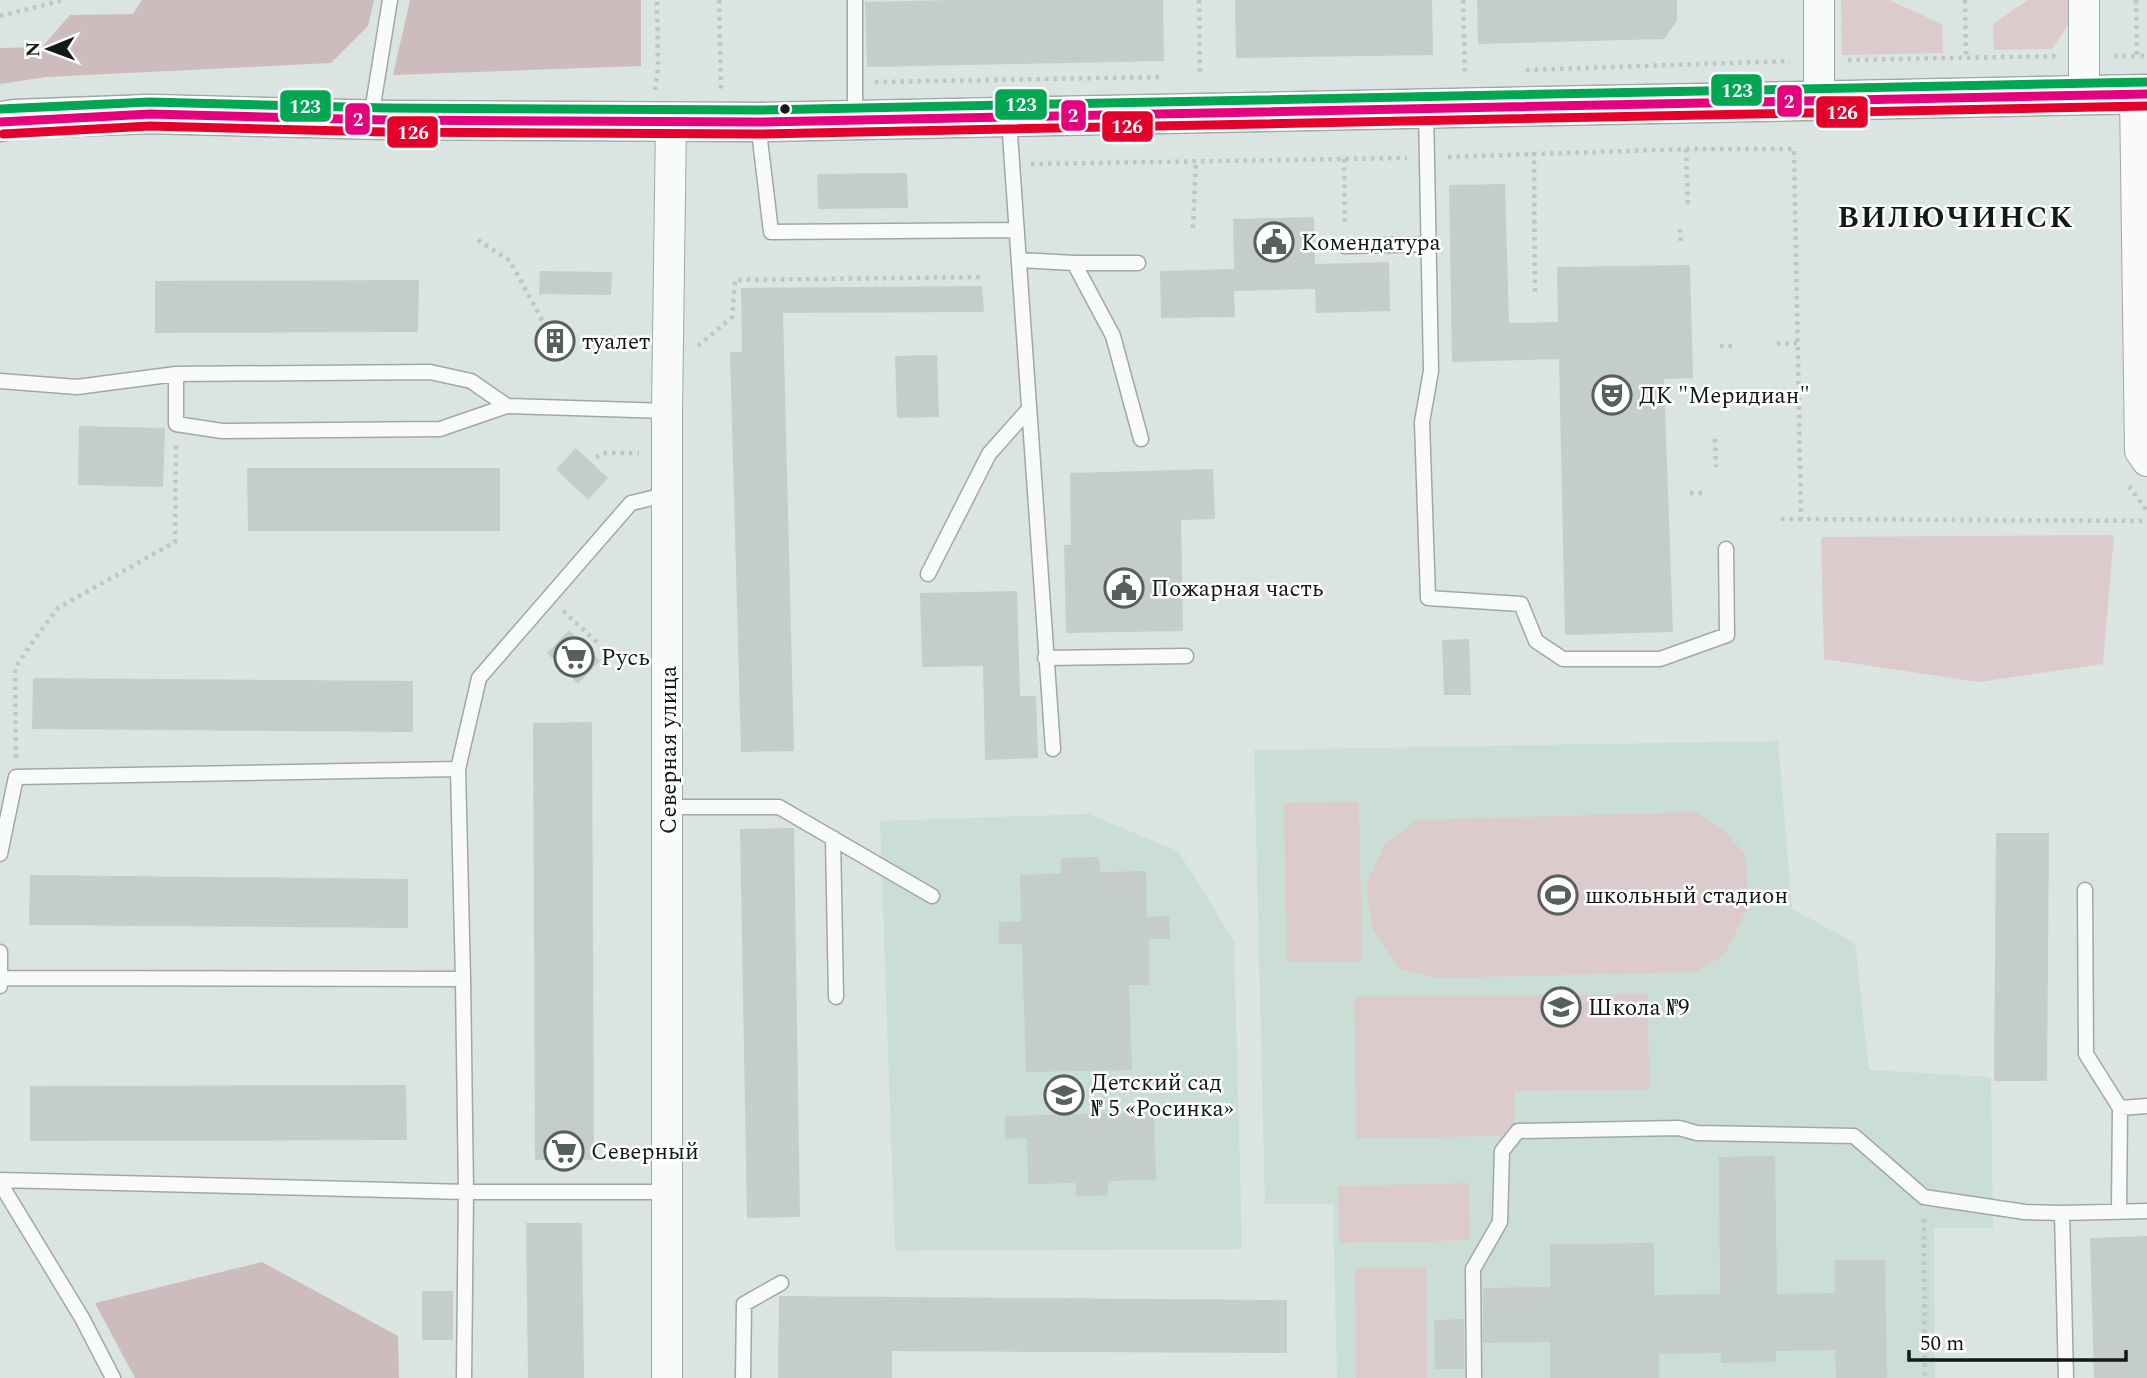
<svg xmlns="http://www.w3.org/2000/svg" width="2147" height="1378" font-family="Spectral,serif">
<rect width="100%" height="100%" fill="#dae4e0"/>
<path fill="#caded6" d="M1778,741L1792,909L1855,943L1869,1070L1991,1077L1993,1228H1934L1935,1378H1337L1333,1204H1265L1254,750Z
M1088,814L1178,851L1234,941L1242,1249L895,1251L880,821Z"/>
<path fill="#dccbcc" d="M1841,0H1889L1942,24L1943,53L1842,55Z
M2028,0H2070V22L2052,49L1994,50L1993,24Z
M2114,535L2103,664L1979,682L1824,659L1821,537Z
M1359,802L1362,961L1287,962L1284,803Z
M1696,812L1723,829L1745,855L1749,905L1725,954L1697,972L1437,978L1401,970L1373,931L1366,885L1385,844L1417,820Z
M1648,994L1649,1090L1514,1091V1136L1356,1138L1354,997Z
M1469,1183L1470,1240L1339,1243L1338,1186Z
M1426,1267L1427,1378H1356L1355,1268Z"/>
<path fill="#cdbcbd" d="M142,0H374L368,26L331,63L46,77L0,84V48L42,47L70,15L133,14Z
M410,0H641V66L393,75Z
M262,1262L398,1336L399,1378H135L95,1303Z"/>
<path fill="#c5cdca" d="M951,0H1163L1164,61L867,67L865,2Z
M1235,0H1432L1433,55L1236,58Z
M1477,0H1677V21L1664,39L1478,44Z
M907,173L908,208L818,209L817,174Z
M1505,184L1509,323L1558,322L1557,267L1690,265L1693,378L1664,379L1673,632L1565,635L1559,359L1452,362L1449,185Z
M1314,217L1315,264L1389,262L1390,311L1316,313L1315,289L1234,291L1235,317L1161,318L1160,271L1234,269L1233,219Z
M540,271L612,272L611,295L539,294Z
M419,280L418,332L155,333V281Z
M982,286L984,312L783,313L794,751L741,752L730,352H742L741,288Z
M937,355L939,417L897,418L895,356Z
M79,426L165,428L163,487L78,485Z
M576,448L608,478L588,500L556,469Z
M247,468H500V531H248Z
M1213,469L1215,519L1181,520L1183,631L1066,633L1064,545H1071L1070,473Z
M1017,591L1020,696H1036L1038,758L985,760L983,666L922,667L920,593Z
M569,630L600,661L578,684L547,653Z
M1469,639L1471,695H1444L1442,640Z
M33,678L413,681V732L32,729Z
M592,722L594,1160H535L533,723Z
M794,828L800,1217L747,1218L740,829Z
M1996,833H2049L2047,1081H1994Z
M1099,857L1100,872L1146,871L1147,917L1169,916L1170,939H1149V985H1129L1132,1070L1026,1072L1022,944H999V922L1021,921L1020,875L1061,873V858Z
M30,875L408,879V928L29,925Z
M406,1085L407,1140L30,1141V1086Z
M1154,1112L1156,1180L1108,1181V1195L1076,1196V1183L1028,1184L1027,1138L1005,1139V1116Z
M1775,1156L1777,1294L1835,1293V1260H1885L1887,1378H1836L1835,1350L1776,1351V1362L1721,1363V1353L1659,1354V1378H1550V1342L1483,1343V1288L1550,1287V1244L1654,1243V1295L1720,1294L1719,1157Z
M526,1223H582L584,1378H528Z
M2147,1236V1378H2094L2090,1238Z
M422,1291H453V1340H422Z
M779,1296L1287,1300V1353L892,1351V1378H778Z
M1464,1319V1369H1435L1434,1320Z"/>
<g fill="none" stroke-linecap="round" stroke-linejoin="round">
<g stroke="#a0a8a5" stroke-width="17">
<path id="lane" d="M855,0V118
M1426,109L1431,371L1422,422L1428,598L1521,604L1536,641L1563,659H1660L1727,635L1726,549
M371,118L390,0
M1009,120L1053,749
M758,123L771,232L1017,230
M1345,246L1431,244
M1019,260L1074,263L1113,336L1141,439
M1074,263H1138
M176,374V424L222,431L440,429L507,406L667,411
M0,381L77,387L176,374L430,372L471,381L507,406
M928,574L989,454L1028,410
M1045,658L1186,656
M668,807H779L932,896
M833,838L836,997
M0,854L16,777L458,769L479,678L631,503L669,494
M2085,890L2086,1054L2120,1108L2119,1211
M0,952V986
M1,978L463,979L458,769
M463,979L466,1192L464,1378
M2120,1108L2147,1106
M0,1180L466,1192H666
M0,1183L82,1318L113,1378
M743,1378L744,1304L781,1283
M1474,1378L1473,1269L1500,1222L1502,1151L1518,1131L1679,1128L1697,1133L1854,1136L1924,1197L2025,1212L2062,1213
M2066,1378L2062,1213L2147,1211"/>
</g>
<g stroke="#a0a8a5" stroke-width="32">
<path id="street" d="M1819,0V101
M2084,0V97
M2135,95L2140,451L2147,461
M667,1378V411L671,122"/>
</g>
<g stroke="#a0a8a5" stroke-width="41">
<path id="secondary" d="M0,122L14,119L150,114L386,120L758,122L2147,94"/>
</g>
<path stroke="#c1c4c3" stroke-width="4.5" stroke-dasharray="3.5 5" stroke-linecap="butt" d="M719,0L721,89
M1199,0L1200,77
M1463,0L1465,72
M1965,0L1966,58
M2136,0L2137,56H2147
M0,16L64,0
M2114,56H2137
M1848,60L2056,56
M1526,70L1790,61
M875,82L1160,77
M655,90L658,68L657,0
M1686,149L1688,205
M1534,152L1535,294
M1448,157L1686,149H1794L1801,519L2147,521
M1344,159L1345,225
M1031,164L1407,158
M1193,228L1196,161
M1680,229L1681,245
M478,240L510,261L548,331
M1777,344L1797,343
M698,346L732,317L735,280L984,277
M1720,346H1732
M1715,439L1716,467
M596,457L603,453H639
M2129,486L2147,511
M1690,493H1707
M1781,519H1801
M563,611L599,644
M16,758L15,668L34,640L58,608L175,542L176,443
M1924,1219L1925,1378"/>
<use href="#lane" stroke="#f9fbfa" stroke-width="14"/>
<use href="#street" stroke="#f9fbfa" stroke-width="30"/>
<use href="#secondary" stroke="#f9fbfa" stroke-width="38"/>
<g stroke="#fff" stroke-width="14">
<path id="bus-1" d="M0,122L150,114L386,120L758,122L2147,94"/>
</g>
<g stroke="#fff" stroke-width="14">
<path id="bus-2" d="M3,134L150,126L386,132L758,134L2147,106"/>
</g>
<g stroke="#fff" stroke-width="14">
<path id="bus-3" d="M0,109L150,102L386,108L758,110L2147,82"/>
</g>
<use href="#bus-1" stroke="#e5007d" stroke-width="9"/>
<use href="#bus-2" stroke="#e4002b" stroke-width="9"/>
<use href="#bus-3" stroke="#00a651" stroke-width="9"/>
</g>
<defs>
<g id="civic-ring" transform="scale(2.0125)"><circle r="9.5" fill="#fff" stroke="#58605d" stroke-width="1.5"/><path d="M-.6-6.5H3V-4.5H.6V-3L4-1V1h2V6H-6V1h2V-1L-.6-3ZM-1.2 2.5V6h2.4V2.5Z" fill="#58605d"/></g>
<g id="building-ring" transform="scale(2.0125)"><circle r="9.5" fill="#fff" stroke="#58605d" stroke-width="1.5"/><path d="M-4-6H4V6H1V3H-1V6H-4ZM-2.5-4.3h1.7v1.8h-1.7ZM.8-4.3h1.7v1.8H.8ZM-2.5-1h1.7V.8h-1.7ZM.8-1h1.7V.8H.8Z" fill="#58605d"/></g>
<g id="theatre-ring" transform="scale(2.0125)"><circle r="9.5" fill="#fff" stroke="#58605d" stroke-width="1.5"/><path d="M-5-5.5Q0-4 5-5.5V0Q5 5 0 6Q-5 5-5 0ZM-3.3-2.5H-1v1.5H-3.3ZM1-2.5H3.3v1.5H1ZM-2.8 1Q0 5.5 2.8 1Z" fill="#58605d"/></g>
<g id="supermarket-ring" transform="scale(2.0125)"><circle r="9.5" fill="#fff" stroke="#58605d" stroke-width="1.5"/><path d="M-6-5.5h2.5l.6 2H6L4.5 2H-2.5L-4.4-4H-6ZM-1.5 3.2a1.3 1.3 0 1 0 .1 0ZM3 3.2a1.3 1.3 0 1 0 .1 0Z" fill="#58605d"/></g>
<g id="stadium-ring" transform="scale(2.0125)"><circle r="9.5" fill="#fff" stroke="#58605d" stroke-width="1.5"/><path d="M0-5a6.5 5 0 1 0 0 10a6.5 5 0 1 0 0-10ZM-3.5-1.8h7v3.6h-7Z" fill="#58605d"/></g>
<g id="school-ring" transform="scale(2.0125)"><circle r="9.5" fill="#fff" stroke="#58605d" stroke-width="1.5"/><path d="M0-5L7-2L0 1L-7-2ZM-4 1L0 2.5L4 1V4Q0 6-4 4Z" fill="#58605d"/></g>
</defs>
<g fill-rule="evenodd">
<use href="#civic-ring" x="1274" y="242"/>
<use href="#building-ring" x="555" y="341"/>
<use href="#theatre-ring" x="1612" y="395"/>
<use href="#civic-ring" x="1124" y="588"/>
<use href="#supermarket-ring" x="574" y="657"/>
<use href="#stadium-ring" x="1558" y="895"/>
<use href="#school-ring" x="1561" y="1007"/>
<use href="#school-ring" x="1064" y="1095"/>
<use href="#supermarket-ring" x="564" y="1151"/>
</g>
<circle fill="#121916" stroke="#fff" stroke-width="2.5" cx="785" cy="109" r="6"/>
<g text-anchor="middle" stroke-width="5" stroke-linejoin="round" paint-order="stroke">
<g font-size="23" fill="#121916" stroke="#fff" text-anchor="start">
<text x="1301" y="250">Комендатура</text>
<text x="582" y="349">туалет</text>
<text x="1639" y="403">ДК "Меридиан"</text>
<text x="1151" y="596">Пожарная часть</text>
<text x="601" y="665">Русь</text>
<text x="1585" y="903">школьный стадион</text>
<text x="1588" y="1015">Школа №9</text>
<text x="1091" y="1090">Детский сад<tspan x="1091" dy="26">№ 5 «Росинка»</tspan></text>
<text x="591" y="1159">Северный</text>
</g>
<g font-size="23" fill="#121916" stroke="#fff">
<text transform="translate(668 750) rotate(-90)" y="8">Северная улица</text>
</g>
<g font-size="30" font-weight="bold" letter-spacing="2" fill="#121916" stroke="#fff">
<text x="1956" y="227">ВИЛЮЧИНСК</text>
</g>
</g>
<g stroke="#fff" stroke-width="2.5">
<rect x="1710" y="73" width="53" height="34" rx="7" fill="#00a651"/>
<rect x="1776" y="84" width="27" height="34" rx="7" fill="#e5007d"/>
<rect x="994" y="88" width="54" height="33" rx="7" fill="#00a651"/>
<rect x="279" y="89" width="53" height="34" rx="7" fill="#00a651"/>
<rect x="1815" y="95" width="54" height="34" rx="7" fill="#e4002b"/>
<rect x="1060" y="99" width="27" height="33" rx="7" fill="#e5007d"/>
<rect x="344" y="102" width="27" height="34" rx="7" fill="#e5007d"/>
<rect x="1101" y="110" width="53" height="33" rx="7" fill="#e4002b"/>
<rect x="386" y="115" width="53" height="34" rx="7" fill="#e4002b"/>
</g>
<g font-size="19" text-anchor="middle" font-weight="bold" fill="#fff">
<text x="1737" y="97">123</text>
<text x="1789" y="108">2</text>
<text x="1021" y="111">123</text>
<text x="305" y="113">123</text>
<text x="1842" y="119">126</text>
<text x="1073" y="122">2</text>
<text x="358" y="126">2</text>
<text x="1127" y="133">126</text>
<text x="413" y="139">126</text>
</g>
<g transform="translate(49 49) rotate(269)" stroke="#ffffff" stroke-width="5" paint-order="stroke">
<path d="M0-5L12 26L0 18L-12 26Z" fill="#121916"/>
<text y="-10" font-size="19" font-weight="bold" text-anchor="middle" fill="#121916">N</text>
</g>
<path d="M1909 1350v10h217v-10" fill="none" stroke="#121916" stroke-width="3.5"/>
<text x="1920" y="1350" font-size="21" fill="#121916" stroke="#ffffff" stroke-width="5" paint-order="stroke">50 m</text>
</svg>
